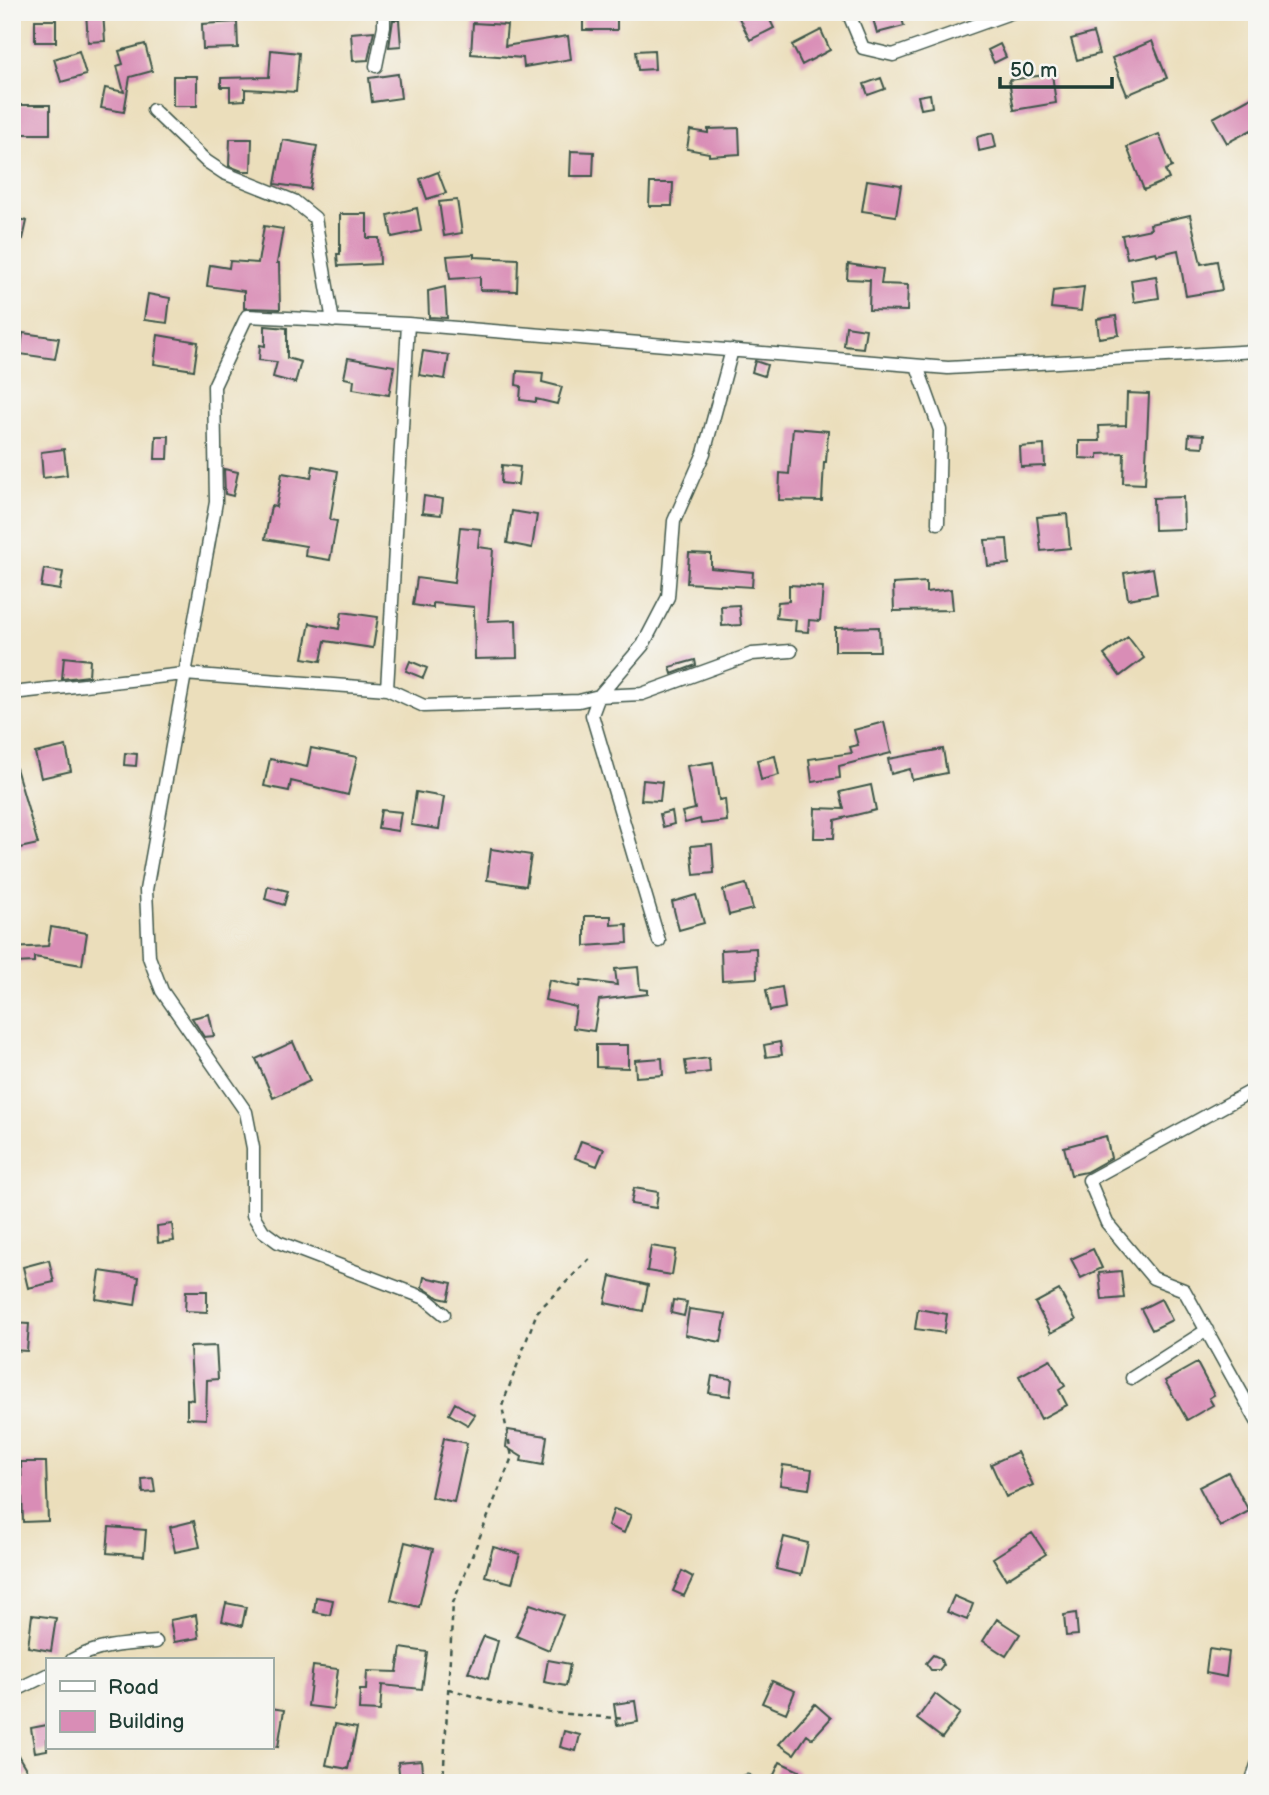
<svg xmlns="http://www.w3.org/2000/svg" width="1269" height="1795" font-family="'Balsamiq Sans',sans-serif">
<rect width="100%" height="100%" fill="#f6f6f2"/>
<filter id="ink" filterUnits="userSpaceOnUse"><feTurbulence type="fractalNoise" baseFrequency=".0143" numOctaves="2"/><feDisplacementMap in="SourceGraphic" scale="14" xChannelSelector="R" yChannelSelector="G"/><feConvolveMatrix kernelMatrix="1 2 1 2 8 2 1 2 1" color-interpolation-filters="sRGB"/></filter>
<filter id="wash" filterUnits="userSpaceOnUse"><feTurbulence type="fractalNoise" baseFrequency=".00686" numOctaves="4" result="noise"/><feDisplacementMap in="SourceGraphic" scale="28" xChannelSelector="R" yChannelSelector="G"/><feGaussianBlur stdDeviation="1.57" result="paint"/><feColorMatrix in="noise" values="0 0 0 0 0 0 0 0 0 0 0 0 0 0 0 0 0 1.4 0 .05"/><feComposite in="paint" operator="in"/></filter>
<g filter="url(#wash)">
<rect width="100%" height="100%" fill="#ebdebb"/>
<g id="blocks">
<path fill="#d98db6" d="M86,12H103L105,41L88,42Z
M583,12H617V30H583Z
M736,12H766L774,28L750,40Z
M871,12H900L904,26L877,33Z
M35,20H56V42H35Z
M393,20H399L401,46L389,47Z
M237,22L238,48L203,49L202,24Z
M473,23L507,25L505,46L568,36L571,59L524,67L523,58L471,54Z
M821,30L830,50L802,65L792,45Z
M374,31L368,60L353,61L351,33Z
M1093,33L1099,54L1077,60L1071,39Z
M1152,41L1167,78L1127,95L1112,58Z
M145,44L152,71L130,77L124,112L101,108L105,88L124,92L117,66L123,64L119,51Z
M1000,44L1006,57L994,63L988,50Z
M271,50L299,53L296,92L245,89V100L230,101V87H221V78L269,77Z
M654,50L655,69L638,70L636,51Z
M79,51L86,75L61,82L54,59Z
M398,74L401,98L372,102L369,78Z
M1052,74L1056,103L1014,110L1009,80Z
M173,76H197V106H173Z
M881,78L885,89L868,95L864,84Z
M930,94L932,107L921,109L918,96Z
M1257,94V127L1227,143L1213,118Z
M15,105H50V134H15Z
M739,128L740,154L709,156V153L687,149L690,130L708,133V129Z
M993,133L996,147L979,151L977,137Z
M1159,134L1172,167L1165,170L1169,179L1144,190L1127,147Z
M230,139H252L251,171H242L229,166Z
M283,140L317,146L310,189L275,184Z
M571,151L594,152L593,176H570Z
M438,172L446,193L427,199L420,179Z
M867,180L901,185L896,216L862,211Z
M650,183H673L672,206H649Z
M457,200L462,233L444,236L439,202Z
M417,208L421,231L392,237L388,215Z
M340,214H367V238H379L380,264L338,266L337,254H340Z
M1190,215L1201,264L1217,261L1222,290L1186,296L1178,250L1157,255L1156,252L1127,258L1122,235L1151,229L1150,224Z
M15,218L27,221L23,239L12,237Z
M264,226L283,229L277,263H279L280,309L244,308V291L207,286L210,265L229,268L230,261L258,263Z
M474,254V257L518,259L517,291L480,290V277L450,279L447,256Z
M848,264L883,269L881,284L908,285L907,311L869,310L870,280L847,279Z
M1156,276L1159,298L1134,302L1131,280Z
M445,287L447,318L429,317L428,291Z
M1084,287L1081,311L1051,308L1053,291Z
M148,294L170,298L167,323L144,320Z
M1116,316L1119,335L1099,338L1097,319Z
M265,326L287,328V358L301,362L295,383L273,377L277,362L259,360L260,345L265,346Z
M846,326L866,329L863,348L844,346Z
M23,333L59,338L55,359L20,354Z
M158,335L198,342L194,370L154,364Z
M423,351L449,355L445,379L419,375Z
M348,358L394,366L389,395L353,389L354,380L344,378Z
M755,361L767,365L764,376L752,372Z
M517,371L543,373L542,382L562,387L557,404L536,399V402L520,400L521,386L516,385Z
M1127,393L1149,394L1145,484L1123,483L1124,453L1098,454V459L1079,458V441H1100L1099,426L1126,425Z
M793,428L828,431L826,462H824L822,501L779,500L780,473L789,474Z
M1189,434L1204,435L1203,447L1188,446Z
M156,436H169L168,459H155Z
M1044,445L1045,466L1021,467L1020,447Z
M64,449L67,475L43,478L41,452Z
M502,465L520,467L518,485L501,483Z
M313,466L338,471L330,520L337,521L330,560L305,556L306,546L265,539L271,506L276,507L282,473L311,478Z
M224,469L238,472L233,496L225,494Z
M424,496L443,499L441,515L422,513Z
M1183,497L1184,529L1154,530L1153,498Z
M512,511L537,515L532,548L507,543Z
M1067,514L1070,548L1041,551L1037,517Z
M460,527L480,529L478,547L493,549L488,621L516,620L517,658L475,659L474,607L433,603V608L413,605L417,578L454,583Z
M1007,539L1009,564L988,566L985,540Z
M689,553L711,554V568L753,572L752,587L687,583Z
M1153,568L1157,594L1128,599L1124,573Z
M44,569L63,572L60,590L41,587Z
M926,582V592L951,589L953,610L894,611L893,584Z
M789,585L823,587L820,621L809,620L808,632L795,631L796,620L776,618L778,602L789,601Z
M739,605L741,625L722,626L721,606Z
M342,612L378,617L373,648L325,641L321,661L303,658L310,623L339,629Z
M879,627L880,651H835V628Z
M1128,637L1144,658L1120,676L1104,655Z
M64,657L90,660L89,676L62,679Z
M695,660L696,665L672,674L670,667Z
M410,661L427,668L423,678L406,671Z
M884,722L891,753L839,766L840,778L812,782L809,759L852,753L850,747L858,745L854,730Z
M66,746L71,771L41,778L35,753Z
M311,748L357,757L348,795L291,781L289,791L264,786L270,759L307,767Z
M943,749L947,773L912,780L910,769L891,774L888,759Z
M125,753L137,754L136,766L124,765Z
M775,756L779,775L761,780L757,760Z
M713,762L719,800L725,799L727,821L701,824L700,819L685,823L682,812L695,809L687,766Z
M12,768H16L38,844L15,849L12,838Z
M643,780L662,782L660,801L641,800Z
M871,785L876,810L835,820L834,838H814L815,808L844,809L840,792Z
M416,792L444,797L439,829L411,825Z
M381,810L401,812L398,831L378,828Z
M672,811L674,824L663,827L660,814Z
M712,844L714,873L694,875L691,846Z
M491,849L531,855L526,886L487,880Z
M746,884L753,909L729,915L723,890Z
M268,886L288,891L284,905L265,899Z
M696,895L704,923L679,930L672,902Z
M585,916H611V925L627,924L628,943L585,946Z
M51,927L87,933L82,965L34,957V962L15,963L12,948L48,946Z
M756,948L757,978L722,980L721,950Z
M638,967L640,989L648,990V994L599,1000L594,1031L573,1028L576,1007L545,1000L549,980L580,987L581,980L617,985L615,969Z
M782,987L785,1008L770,1011L766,990Z
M209,1014L214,1036L204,1037L192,1018Z
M293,1042L310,1081L273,1098L256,1059Z
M780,1042L782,1055L766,1057L764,1045Z
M596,1045H628V1068L596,1067Z
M662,1058L663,1075L636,1077L635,1060Z
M709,1058L710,1072L687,1075L685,1061Z
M1106,1136L1111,1158L1086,1172L1071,1175L1064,1147Z
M581,1141L604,1149L597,1166L575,1158Z
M634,1188L658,1192L656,1208L631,1204Z
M172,1224L174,1241L158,1243L157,1226Z
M651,1246L676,1250L672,1275L647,1271Z
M1093,1249L1102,1268L1081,1278L1071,1259Z
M49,1260L54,1282L28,1288L23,1267Z
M100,1271L139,1277L135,1305L96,1299Z
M1121,1271L1124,1298L1102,1300L1099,1273Z
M611,1276L648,1285L643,1311L605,1303Z
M424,1277L452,1283L448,1300L439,1298L422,1287Z
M1059,1290L1076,1320L1051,1333L1035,1303Z
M186,1291H207V1312L185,1311Z
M1161,1299L1172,1320L1152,1330L1141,1309Z
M673,1300L687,1302L684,1316L671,1313Z
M689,1309L726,1314L721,1342L685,1335Z
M918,1309L947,1314L944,1333L915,1329Z
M12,1323L29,1324L27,1351L12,1350Z
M216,1346L218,1379L207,1380L206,1419L187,1418V1399L193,1400L190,1347Z
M1050,1359L1065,1386L1059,1390L1067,1405L1041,1419L1019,1376Z
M1197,1363L1214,1395L1209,1398L1213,1405L1187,1420L1165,1381Z
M712,1376L732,1379L730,1396L709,1393Z
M455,1403L475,1415L468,1425L449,1414Z
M508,1430L547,1436L543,1465L521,1461L522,1457L506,1447Z
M444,1438L467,1443L454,1502L431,1497Z
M1017,1452L1033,1485L1006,1497L991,1464Z
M21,1462H46L48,1521L23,1522Z
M783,1465L812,1469L809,1489L780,1485Z
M1228,1472L1249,1511L1220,1527L1199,1487Z
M153,1478L155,1492L143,1493L142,1479Z
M614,1509L631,1515L624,1533L608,1526Z
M194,1521L200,1547L175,1552L170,1527Z
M109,1527L146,1530L144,1556L107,1553Z
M1032,1533L1046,1554L1006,1579L993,1558Z
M784,1537L808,1543L801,1575L776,1569Z
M405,1542L433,1549L419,1607L391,1600Z
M493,1547L520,1554L512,1583L485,1576Z
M682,1571L693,1577L684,1596L673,1591Z
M954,1596L973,1604L967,1620L947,1612Z
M316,1597L333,1600L330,1615L314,1612Z
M226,1603L246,1607L242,1626L222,1621Z
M530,1604L563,1615L549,1650L516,1636Z
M1076,1613L1078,1635L1066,1636L1064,1615Z
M32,1615L56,1618L51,1651L28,1647Z
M196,1615L199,1638L174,1642L170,1620Z
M997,1619L1020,1634L1006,1656L983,1641Z
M484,1636L498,1641L488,1679L468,1672Z
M401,1648L427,1652L422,1689L382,1685L380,1711L359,1710L360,1690H366L367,1671L397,1672Z
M1209,1649L1229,1652L1226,1677L1206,1673Z
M933,1655L940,1658L943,1665L939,1670H931L926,1663Z
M548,1660L570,1664L566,1686L544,1682Z
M313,1666L338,1669L333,1709L308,1706Z
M772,1681L795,1691L786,1713L762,1703Z
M935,1694L960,1713L942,1738L917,1719Z
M635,1701L638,1722L617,1725L614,1704Z
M815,1704L831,1718L812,1739L807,1735L794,1754L779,1744Z
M271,1708L284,1710L278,1747L271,1746Z
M335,1724L357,1728L348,1769L326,1765Z
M47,1725V1750L35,1752L31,1728Z
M564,1731L580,1735L576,1751L560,1747Z
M12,1745L29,1774L14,1783H12Z
M421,1760L423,1781L400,1783L398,1762Z
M780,1762L799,1771L793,1783H786L773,1777Z"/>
</g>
</g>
<g filter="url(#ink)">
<use href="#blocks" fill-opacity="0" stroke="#3e5548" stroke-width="2"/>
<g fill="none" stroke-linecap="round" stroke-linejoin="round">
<g stroke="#3e5548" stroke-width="15">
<path id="street" d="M848,12L863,48L893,55L1013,12
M376,66L384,26V12
M153,110L206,161L224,173L294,201L315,218L333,321
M917,366L940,430L938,523
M387,689L424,706L579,701L599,696L642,694L752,654L791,651
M12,693L184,674L387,689L408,324
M659,941L592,715L599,696L643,645L668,597L674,521L704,453L732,350
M1257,1088L1089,1180L1107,1223L1153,1278L1184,1290L1257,1421
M444,1314L425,1298L278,1242L263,1231L253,1215V1148L246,1112L162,991L149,957L146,890L216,502L214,386L247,316L408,324L948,368L1257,351
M1132,1378L1207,1330
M72,1660C98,1645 127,1644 156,1642
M12,1692L47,1675
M746,1783L747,1781
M1251,1783L1257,1765"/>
</g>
<path stroke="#3e5548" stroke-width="2.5" stroke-dasharray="5 5" stroke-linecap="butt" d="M449,1689L502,1704L556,1713L626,1719
M443,1783L453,1603L512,1457L502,1406L537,1312L593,1255"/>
<use href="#street" stroke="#fff" stroke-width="12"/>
</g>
</g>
<rect width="1269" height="1795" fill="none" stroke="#f6f6f2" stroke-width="42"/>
<rect x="46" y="1658" width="228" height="91" fill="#f6f6f2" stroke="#a0aca6" stroke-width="2"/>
<rect x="60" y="1681" width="35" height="10" fill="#ffffff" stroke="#a0aca6" stroke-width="2"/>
<text x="108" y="1694" font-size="21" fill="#1f3d34">Road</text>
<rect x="60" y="1711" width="35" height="21" fill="#d98db6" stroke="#a0aca6" stroke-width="2"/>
<text x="108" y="1728" font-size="21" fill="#1f3d34">Building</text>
<path d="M1000 77v10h112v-10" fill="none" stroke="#1f3d34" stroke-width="3.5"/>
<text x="1010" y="77" font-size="21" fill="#1f3d34" stroke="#f6f6f2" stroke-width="5" paint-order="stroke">50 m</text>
</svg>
